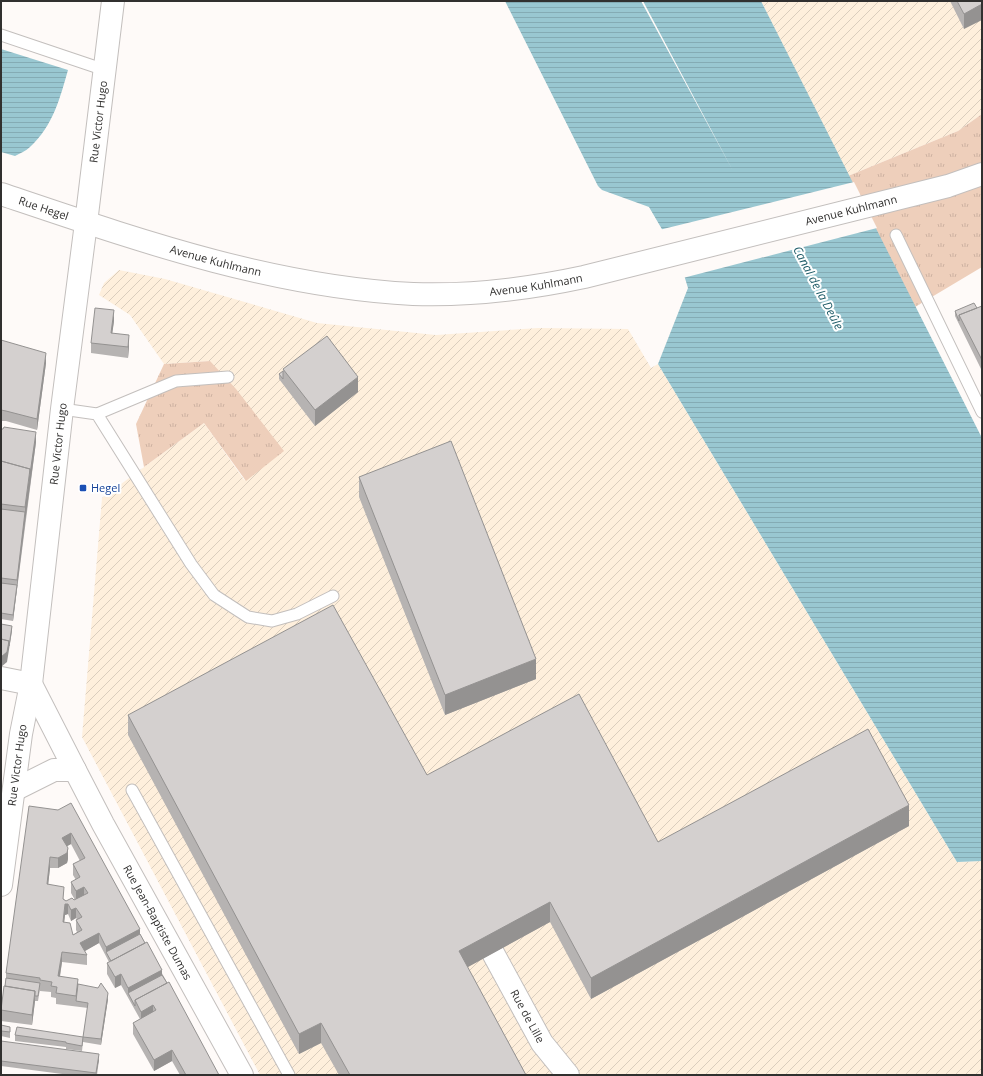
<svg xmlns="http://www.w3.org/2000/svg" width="983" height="1076" font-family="'Open Sans',sans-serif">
<defs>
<pattern id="industrial-furrows" width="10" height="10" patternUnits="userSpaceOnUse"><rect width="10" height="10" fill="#feefdc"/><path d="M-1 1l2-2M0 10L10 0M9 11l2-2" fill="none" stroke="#dacdbd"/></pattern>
<pattern id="grass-tufts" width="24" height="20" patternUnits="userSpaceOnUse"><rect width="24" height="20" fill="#eecfbb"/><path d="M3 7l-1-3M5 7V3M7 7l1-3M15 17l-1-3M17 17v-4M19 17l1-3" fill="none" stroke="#cdb2a1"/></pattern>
<pattern id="water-rules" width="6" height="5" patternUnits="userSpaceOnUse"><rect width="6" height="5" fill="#99c7d1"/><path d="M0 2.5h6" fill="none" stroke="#84abb4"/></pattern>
</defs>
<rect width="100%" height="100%" fill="#fefaf8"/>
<path fill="url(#industrial-furrows)" d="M761,1H982V114L958,131L848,176Z
M119,270L165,279L317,323L436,335L538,328L628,329L651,368L658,364L957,862L982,861V1075H260L82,737L102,498L204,423L245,481L210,361L164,364L130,315L99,295L104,283Z"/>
<path fill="url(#grass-tufts)" d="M982,114V267L915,307L848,176L958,131Z
M210,361L236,389L284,451L246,481L204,423L144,467L136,424L164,364Z"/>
<path fill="url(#water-rules)" d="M505,1H641L733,171L643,1H761L982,438V861L957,862L658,364L688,288L684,275L663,231L649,207L602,190L598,186Z
M1,49L68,70C60,98 53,126 30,147C26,151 20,153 15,156L1,152Z"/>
<path fill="#fefaf8" d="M854,182L877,228L683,278L659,230Z"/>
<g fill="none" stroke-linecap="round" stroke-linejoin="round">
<g stroke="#c3bfbd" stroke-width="13">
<path id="lane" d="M1,35L105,70
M896,235L982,412
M62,409L97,414L176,381L228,377
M97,414L191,564L214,595L248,617L272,621L297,614L333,596
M132,790L289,1075"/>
</g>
<g stroke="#c3bfbd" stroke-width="24">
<g id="street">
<path id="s1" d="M86,223L113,1"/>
<path d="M1,678L31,684L75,770"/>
<path id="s2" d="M14,790L54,770H75L103,824L242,1075"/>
<path id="s3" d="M493,953L542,1043L568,1075"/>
</g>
</g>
<g stroke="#c3bfbd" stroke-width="24">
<g id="secondary">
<path id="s4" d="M1,194C135,239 271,287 413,294C470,296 528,289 584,277L948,186L982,174"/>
<path id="s5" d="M1,885L21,734L31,684L62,409L86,223"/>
</g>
</g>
<use href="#lane" stroke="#fff" stroke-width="11"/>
<use href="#street" stroke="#fff" stroke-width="22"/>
<use href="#secondary" stroke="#fff" stroke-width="22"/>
</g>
<path fill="#b6b3b2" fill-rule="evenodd" d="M950,1H982L964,29Z
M982,306V371L955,316V311L977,308Z
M114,321L112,333L129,346L128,358L91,353V343Z
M1,340L46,363L37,430L6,421H1Z
M283,369L358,392L315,426L279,379V374L283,371Z
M1,429L36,442L13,621L1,619Z
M359,477L536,679L445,715L359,497Z
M128,715L427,775L658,842L909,826L591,999L550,922L467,967L526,1075H339L321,1043L299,1054L128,735Z
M58,810L140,934L219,1075H180L172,1061L154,1071L133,1034V1023L140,1019L121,985L115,988L107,974V963L109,962L99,943L84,951L87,955V965L62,962L60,977L78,984L108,999L101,1045L83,1042L82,1051L66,1049V1047L15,1041V1035L83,1037L88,1008L56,1004V998L51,997V992L40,991V989L38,1001H35L32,1025L1,1021V1010L6,978V973ZM71,844L80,861L73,864V875L76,880L71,882V893L75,900L66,901L48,885L50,868H58L67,863L68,859L67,846ZM68,914L71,921L76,918L77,919L76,920V930L77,932L73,935L64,922L65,915Z
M1,1025L10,1032V1038L1,1036Z
M1,1041L99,1060L97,1075H70L1,1066Z"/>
<path fill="#949291" d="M982,4V20L964,29V14Z
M114,310V321L111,343V333Z
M129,335V346L128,358V347Z
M46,353V363L37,430V419Z
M358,377V392L315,426V410Z
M36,432V442L25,523V507L30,469Z
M25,512V523L13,621V615L17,585V580Z
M12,626V631L7,662L1,667V657Z
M536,659V679L445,715V695Z
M909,805V826L591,999V978Z
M71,833V844L62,849V838Z
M68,848V859L67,863L58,868V858Z
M50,857V868L47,895V884Z
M84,887V897L76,902V891Z
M550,902V922L459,972V951Z
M65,904H68V914L65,915L63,933V922Z
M76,908V918L71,921V910Z
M140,929V939L106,952V958V947Z
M99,933V943L80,954V943Z
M62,952V962L58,987V976Z
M162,970V980L128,993V988Z
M121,974V985L115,988V977Z
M35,991V1001L32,1025V1015Z
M108,993V999L101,1045V1039Z
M153,1005V1016L141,1022V1012Z
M321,1023V1043L299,1054V1034Z
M172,1050V1061L154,1071V1060Z
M99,1054V1060L96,1075V1073Z"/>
<path fill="#d4d0cf" stroke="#949291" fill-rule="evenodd" d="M957,1H982V4L964,14Z
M974,303L977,308L959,315V321L955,311Z
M982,306V360L959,315Z
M95,308L114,310L111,333L129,335L128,347L91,343Z
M327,336L358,377L315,410L283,369Z
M1,340L46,353L37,419L6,411L1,410Z
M283,371V379L279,374Z
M4,427L36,432L30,474V469L1,461V429H3Z
M451,441L536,659L445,695L359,477Z
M1,461L30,469L25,507L1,504Z
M1,509L25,512L17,580L1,578Z
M1,583L17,585L13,615L1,613Z
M333,605L427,775L579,694L658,842L868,729L909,805L591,978L550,902L459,951L526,1075H350L321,1023L299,1034L128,715Z
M1,624L12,626L9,646V641L1,639Z
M1,639L9,641L7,652L1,657Z
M71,803L140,929L106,947L99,933L80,943L87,955L62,952L58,976L78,979L76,996L56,993L57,987L51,986L52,982L40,980V978L6,973L29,806L58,810ZM71,833L85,858L73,864L80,877L71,882L76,891L84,887L88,893L74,900L72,898L66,901L63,899L64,887L47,884L50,857L58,858L67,853L68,848L62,838ZM65,904H68L71,910L76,908L82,917L76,920L82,930L73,935L70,923L63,922Z
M140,934L145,943L111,961L106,952Z
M147,942L162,970L128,988L121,974L115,977L107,963Z
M162,975L167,983L135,1000V1006L128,993Z
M6,978L40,983L38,996H35V991L5,986Z
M169,982L219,1075H186L172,1050L154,1060L133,1023L156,1010L153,1005L141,1012L135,1000Z
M101,983L108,993L101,1039L83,1037L88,1003L76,1001L78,984L98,988Z
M4,986L35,991L32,1015L1,1010Z
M1,1025L10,1027V1032L1,1031Z
M17,1027L83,1037L82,1046L66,1043V1042L15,1035Z
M1,1041L99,1054L96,1073L1,1061Z"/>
<rect fill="#1a4fb4" stroke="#fff" stroke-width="1.5" x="79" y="484" width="8" height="8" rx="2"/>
<g text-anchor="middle" stroke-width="4" stroke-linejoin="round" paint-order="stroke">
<g font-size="11" fill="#31302f" stroke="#fff">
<text dy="4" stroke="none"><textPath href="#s1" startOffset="102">Rue Victor Hugo</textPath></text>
<text dy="4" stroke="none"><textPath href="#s4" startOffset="45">Rue Hegel</textPath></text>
<text dy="4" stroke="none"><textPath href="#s4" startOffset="873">Avenue Kuhlmann</textPath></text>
<text dy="4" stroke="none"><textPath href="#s4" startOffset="225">Avenue Kuhlmann</textPath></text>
<text dy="4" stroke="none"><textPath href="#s4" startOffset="549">Avenue Kuhlmann</textPath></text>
<text dy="4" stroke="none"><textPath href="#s5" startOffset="445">Rue Victor Hugo</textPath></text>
<text dy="4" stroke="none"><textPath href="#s5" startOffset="121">Rue Victor Hugo</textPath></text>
<text dy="4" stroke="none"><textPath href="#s2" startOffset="239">Rue Jean-Baptiste Dumas</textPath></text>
<text dy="4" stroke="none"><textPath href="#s3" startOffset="72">Rue de Lille</textPath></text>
</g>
<g font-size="11" fill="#164399" stroke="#fff" text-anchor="start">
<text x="91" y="492">Hegel</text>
</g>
<g font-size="12" font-style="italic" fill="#1c5a66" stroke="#fff">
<text transform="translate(818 288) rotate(62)" y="4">Canal de la Deûle</text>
</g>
</g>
<rect width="983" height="1076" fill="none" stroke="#31302f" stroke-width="4"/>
</svg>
